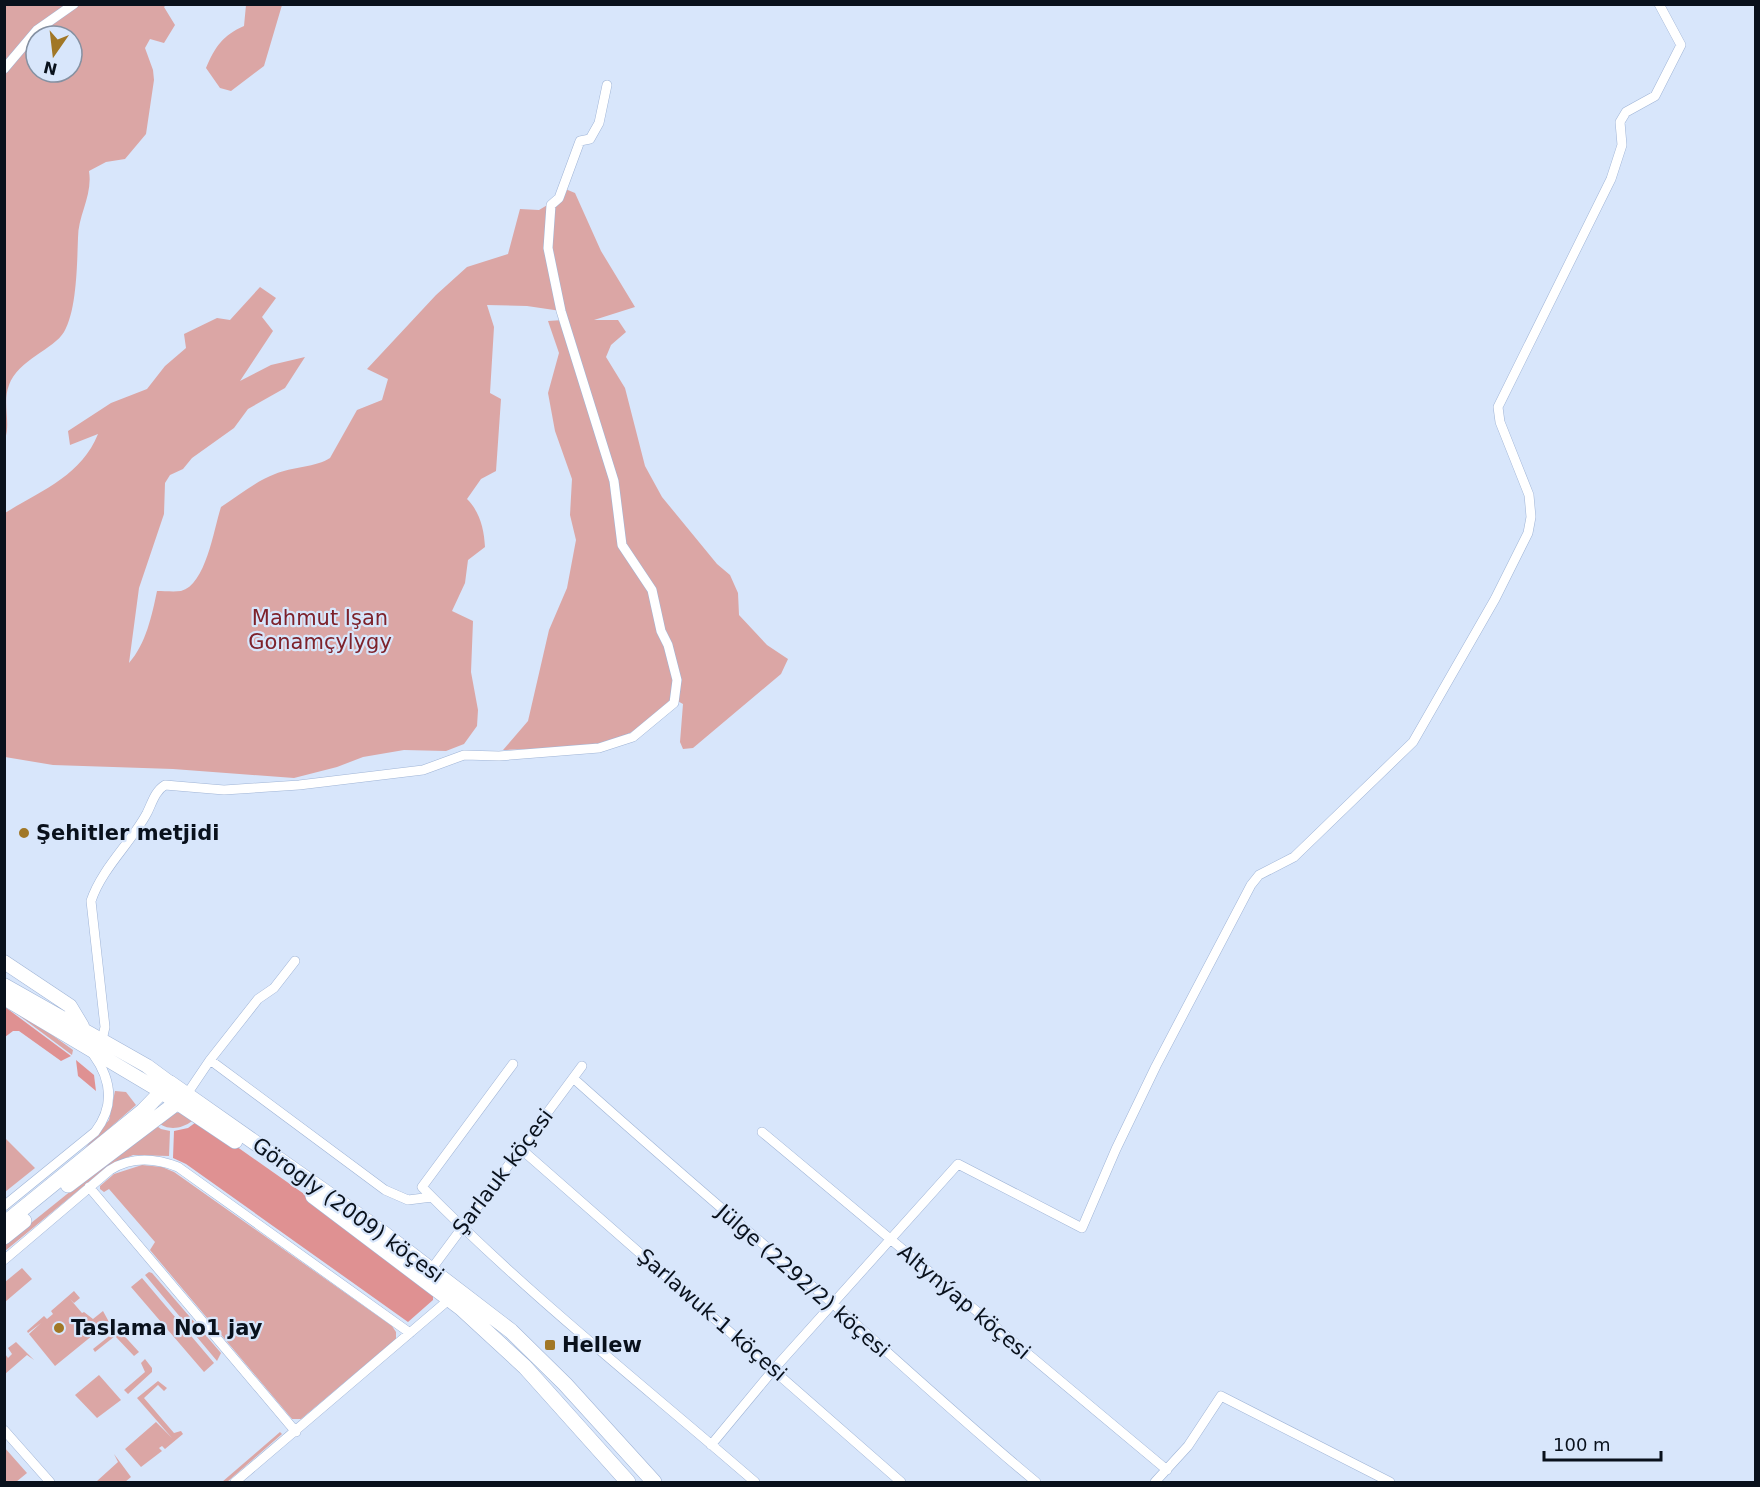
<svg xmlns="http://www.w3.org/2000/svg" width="1760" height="1487" font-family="'DejaVu Sans',sans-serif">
<rect width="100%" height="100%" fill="#d8e6fb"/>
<path fill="#dba6a5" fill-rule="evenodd" d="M5,5H166L164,7L175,25L164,43L150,39L145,48L153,70L154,80L146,134L125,159L106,162L89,171C93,195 78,215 78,238C77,263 77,310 64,332C54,349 18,360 9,385C2,403 11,422 5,439ZM36,36H72V72H36Z
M246,5H282L264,66L231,91L220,88L206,68C215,47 223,35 244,26Z
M563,188L575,193L601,251L635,307L594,320H618L626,332L611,345L606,357L625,388L645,466L662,497L717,564L730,575L738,593L739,615L767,645L788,659L781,674L693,748L683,749L680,742L683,704L672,698C655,714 638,732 615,740C582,752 538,748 503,750L528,721L549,630L567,588L576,540L570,515L572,479L555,431L548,393L559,353L548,321L563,320L561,311L527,306L487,305L494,327L490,393L501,399L496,471L481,479L467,499C480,512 484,529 485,547L468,560L465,583L452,611L473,621L471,672L478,710L477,726L464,744L446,751L404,750L363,757L337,767L294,778L173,769L53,765L5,757V513C42,490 81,476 98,434L70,445L68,431L111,403L147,389L165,366L186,348L184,334L217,318L230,320L260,287L276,298L262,317L273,331L240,381L271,365L305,357L285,388L248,409L234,428L192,458L183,469L170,475L165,483L164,514L139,588L129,663C146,644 152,615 157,591C164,591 174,592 181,591C206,585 214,528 221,507C238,496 256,481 275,474C291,467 317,467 330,458L357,410L382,400L388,379L367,369L436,295L467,267L508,254L520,209L539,210L559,198Z
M5,1001L73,1050L72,1055L5,1005Z
M115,1091L126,1092L136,1105L81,1153L109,1120Z
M184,1112L192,1121C182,1129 167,1131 158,1122L173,1113Z
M154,1124L161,1129L170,1131L169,1156L133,1155L108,1166L5,1251V1244Z
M5,1138L35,1168L5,1192H4Z
M142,1165L162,1167L174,1172L392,1326L396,1332V1339L301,1419H292L150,1250L155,1242L109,1189L104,1192L100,1189V1186L114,1174Z
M22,1268L32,1279L5,1302V1282Z
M149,1272L152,1273L221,1353L217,1361L145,1275Z
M142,1278L214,1363L204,1372L131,1287Z
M74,1291L80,1298L74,1303L70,1299L82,1313L84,1312L93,1319L103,1311L109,1322L55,1366L29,1334L41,1323L28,1333L27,1331L44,1316L47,1319L53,1314L51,1311Z
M118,1329L139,1352L134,1356L115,1336L95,1352L93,1349Z
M16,1342L34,1360L27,1355L5,1374V1354L8,1358L12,1354L8,1348Z
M145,1359L152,1368V1372L128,1394L124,1390L145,1372L141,1363Z
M99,1375L121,1400L97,1418L75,1395Z
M158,1381L167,1388L164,1391L158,1385L144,1398L174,1433L181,1431L183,1434L165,1449L162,1446L159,1448L162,1451L141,1467L125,1449L156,1422L172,1438L137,1398Z
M280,1432L282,1434L227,1482H222Z
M4,1447L27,1473L16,1482H5Z
M114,1454L131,1477L125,1482H98L97,1481L118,1462Z"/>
<path fill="#df9192" d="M5,1007L71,1056L61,1061L19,1031H13L5,1037Z
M76,1060L94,1075L96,1091L78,1076Z
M199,1120L351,1227L433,1294V1300L408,1322L186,1164L173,1158L174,1131L188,1128Z"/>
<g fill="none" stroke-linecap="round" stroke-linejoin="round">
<g stroke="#9fb4d6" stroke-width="10">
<path id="street" d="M4,69L37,30L74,4
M102,1040L105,1027L91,901C102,868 131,843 147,813C152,803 155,791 165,785L224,790L299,785L423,770L464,755L499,756L599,748L633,737L674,703L677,680L668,645L661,631L652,590L622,545L614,481L561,311L548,248L551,205L559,198L580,141L590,139L599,123L607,85
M210,1060L385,1190L408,1200L432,1197
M513,1064L422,1187C526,1293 643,1385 755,1482
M573,1078C658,1154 744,1228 831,1302C899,1362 966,1424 1036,1482
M187,1094L210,1060L258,999L274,988L295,961
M762,1132L1167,1470
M521,1149L901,1482
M89,1187L296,1432
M4,1206L95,1132C115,1106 112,1080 93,1054
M4,1260L110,1170C132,1156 155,1158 178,1167L410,1333
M430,1271L582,1066
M4,1430L50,1482
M711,1445L774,1369L958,1164L1082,1228L1116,1149L1156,1066L1251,885L1259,875L1294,857L1413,742L1495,599L1528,533L1531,517L1529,495L1500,422L1498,407L1611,179L1622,145L1620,122L1626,112L1655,96L1681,45L1659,4
M235,1482L452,1297
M1155,1482L1188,1446L1221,1396L1390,1482"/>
</g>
<g stroke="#9fb4d6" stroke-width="15">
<path id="secondary" d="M4,962L70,1006L82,1026
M4,985L147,1066L170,1083
M4,998L162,1092"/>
</g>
<g stroke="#9fb4d6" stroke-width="16">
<path id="primary" d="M162,1092L235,1141
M68,1185L183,1098
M313,1196L461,1308L525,1367L628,1482
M4,1224L143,1111L170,1083L378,1229L511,1331L565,1384L654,1482
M4,1237L24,1221"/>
</g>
<use href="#street" stroke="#fff" stroke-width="9"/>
<use href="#secondary" stroke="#fff" stroke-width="14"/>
<use href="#primary" stroke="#fff" stroke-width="15"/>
</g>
<g fill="#a17726" stroke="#d8e6fb" stroke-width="2">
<circle cx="24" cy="833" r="6"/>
<circle cx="59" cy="1328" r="6"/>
<rect x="544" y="1339" width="12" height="12" rx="3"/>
</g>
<g text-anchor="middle" stroke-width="4.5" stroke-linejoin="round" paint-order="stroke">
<g font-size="21" fill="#7d222b" stroke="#d8e6fb">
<text x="320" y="625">Mahmut Işan<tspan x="320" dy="24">Gonamçylygy</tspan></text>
</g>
<g font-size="21" font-weight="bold" fill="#09111c" stroke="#d8e6fb" text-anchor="start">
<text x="36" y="840">Şehitler metjidi</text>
<text x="71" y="1335">Taslama No1 jay</text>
<text x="562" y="1352">Hellew</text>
</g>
<g font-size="21" fill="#09111c" stroke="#d8e6fb">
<text transform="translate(503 1172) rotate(-53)" y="7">Şarlauk köçesi</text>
<text transform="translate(348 1210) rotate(36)" y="7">Görogly (2009) köçesi</text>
<text transform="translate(803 1281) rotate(41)" y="7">Jülge (2292/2) köçesi</text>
<text transform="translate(964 1302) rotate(40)" y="7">Altynýap köçesi</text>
<text transform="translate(712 1315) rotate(41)" y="7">Şarlawuk-1 köçesi</text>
</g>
</g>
<rect width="1760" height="1487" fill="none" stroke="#09111c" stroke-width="12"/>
<g transform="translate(54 54) rotate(194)"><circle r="28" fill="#d8e6fb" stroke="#8591a2" stroke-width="1.5"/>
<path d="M0-4.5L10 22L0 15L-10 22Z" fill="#a17726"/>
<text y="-9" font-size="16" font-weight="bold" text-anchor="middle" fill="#09111c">N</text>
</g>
<path d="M1544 1451v9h117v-9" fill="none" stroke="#09111c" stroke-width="3"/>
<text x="1553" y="1451" font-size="18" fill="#09111c" stroke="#d8e6fb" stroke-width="4.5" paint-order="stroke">100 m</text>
</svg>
